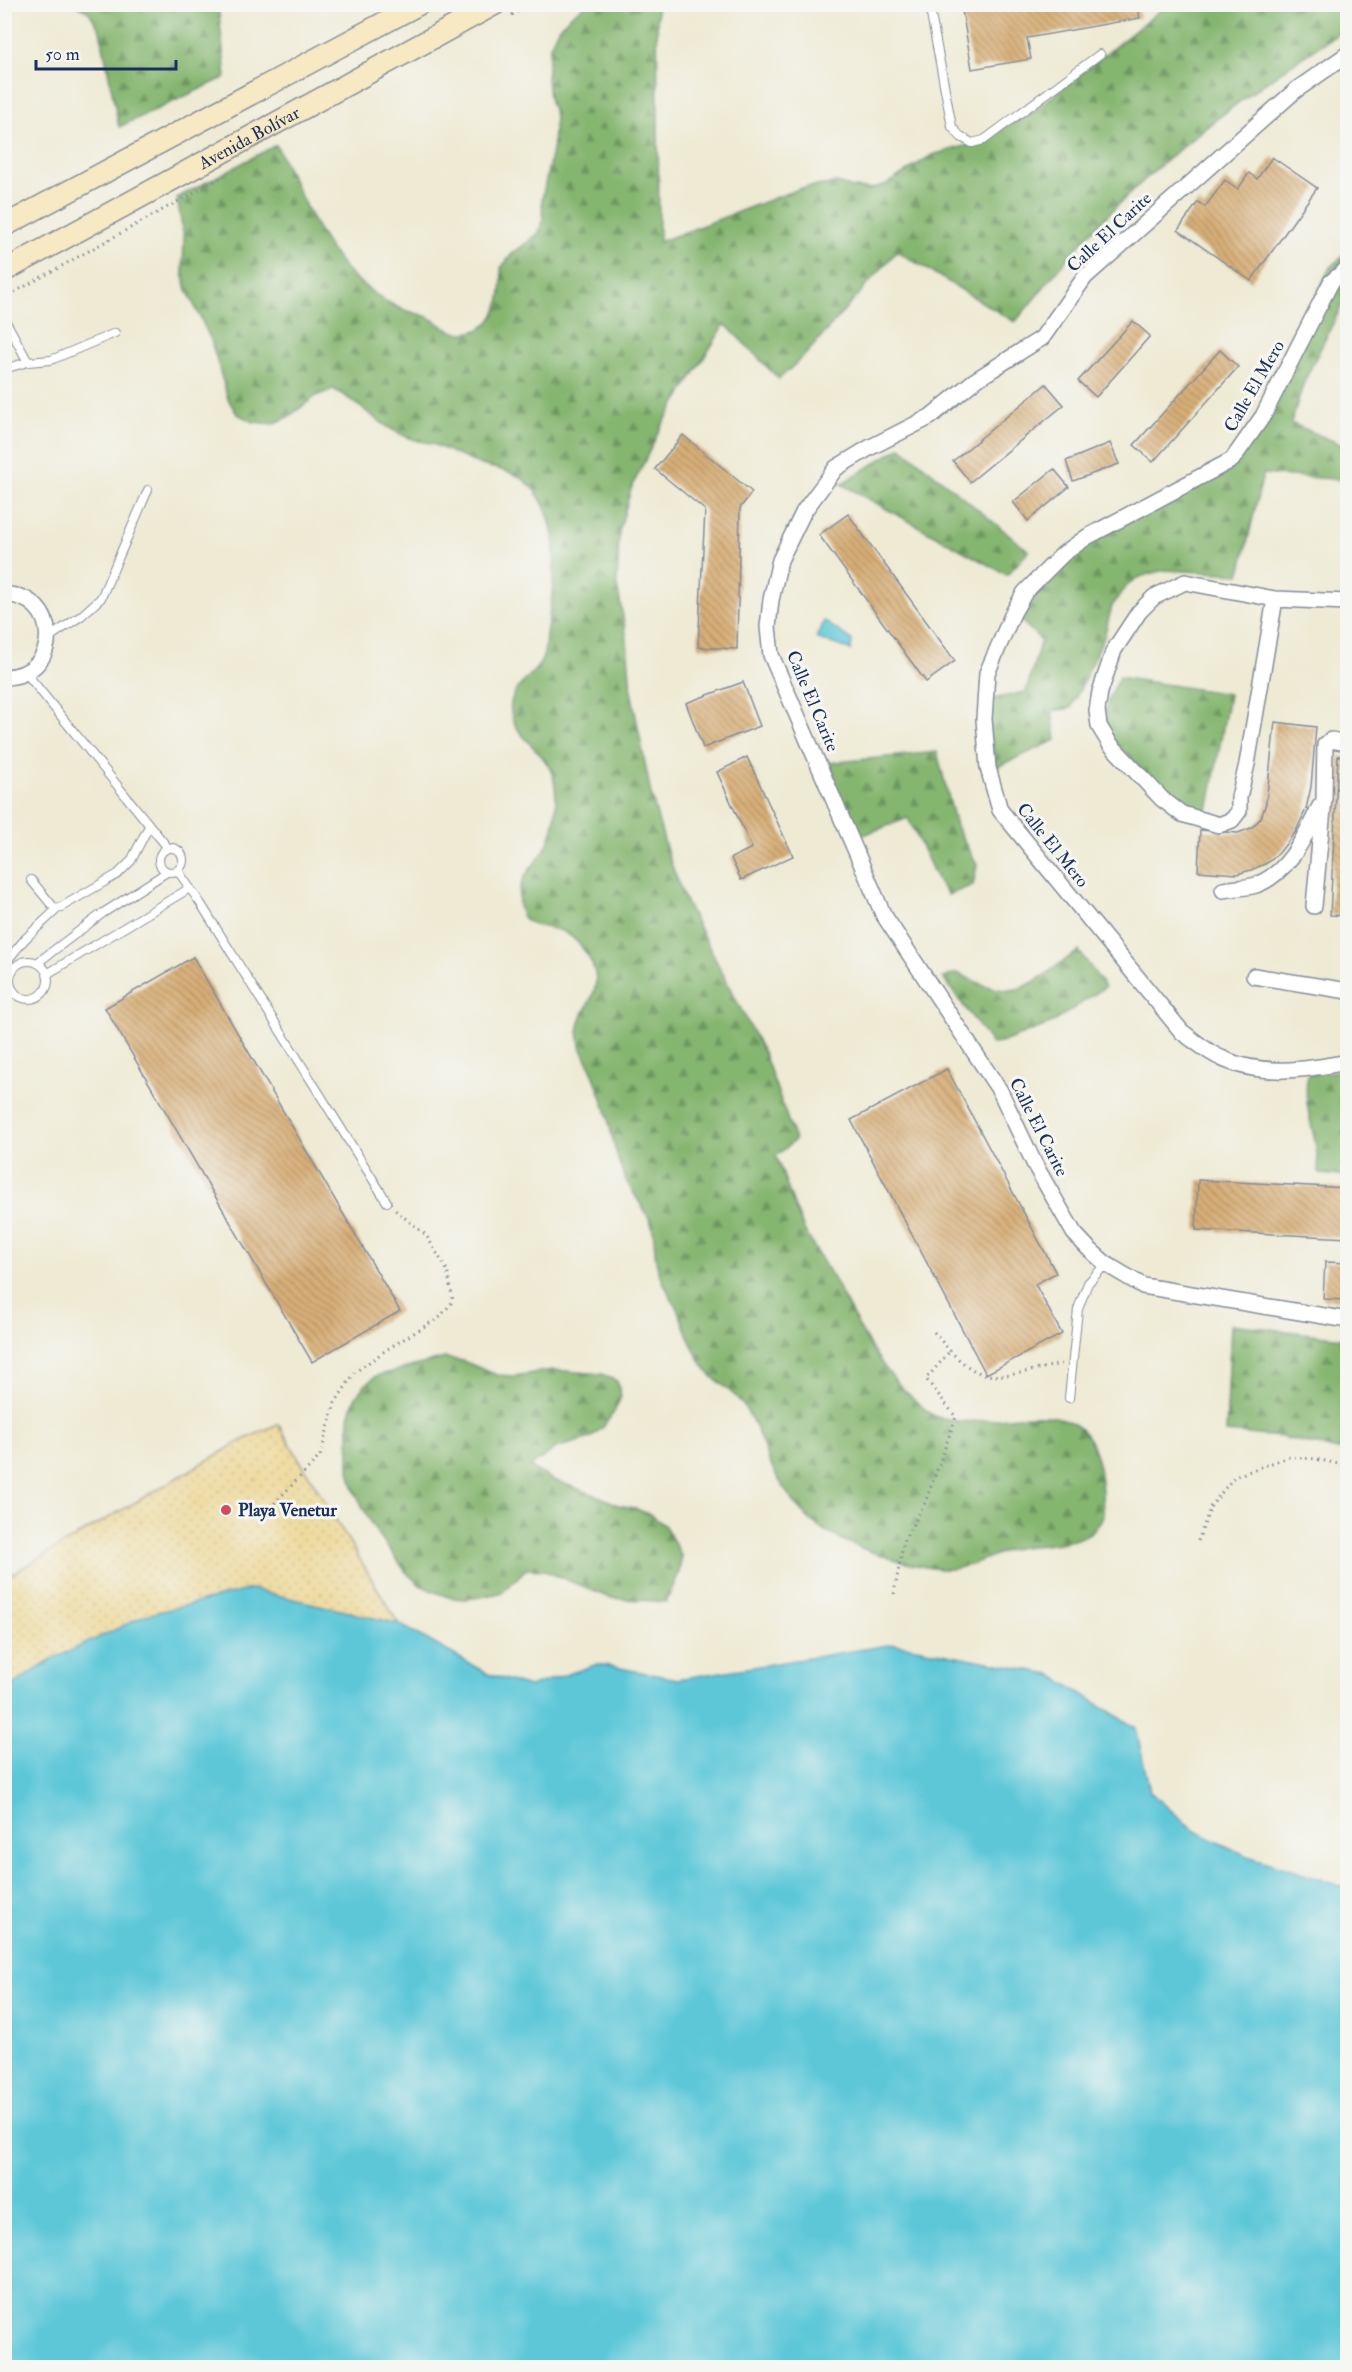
<svg xmlns="http://www.w3.org/2000/svg" width="1352" height="2372" font-family="'IM FELL Double Pica',serif">
<defs>
<pattern id="forest-firs" width="22" height="20" patternUnits="userSpaceOnUse" patternTransform="scale(1.5)"><rect width="22" height="20" fill="#85b670"/><path d="M5 1l3.5 6h-7zM16 11l3.5 6h-7z" fill="#6c945f"/></pattern>
<pattern id="sand-dots" width="8" height="8" patternUnits="userSpaceOnUse" patternTransform="scale(1.5)"><rect width="8" height="8" fill="#eeda9e"/><path d="M2 2h.1M6 6h.1" fill="none" stroke="#ccbb8a" stroke-width="1.8" stroke-linecap="round"/></pattern>
<pattern id="building-back-hatch" width="6" height="6" patternUnits="userSpaceOnUse" patternTransform="scale(1.5)"><rect width="6" height="6" fill="#d8af77"/><path d="M-1 5l2 2M0 0l6 6M5-1l2 2" fill="none" stroke="#ae8f65"/></pattern>
</defs>
<rect width="100%" height="100%" fill="#f6f6f2"/>
<filter id="ink" filterUnits="userSpaceOnUse"><feTurbulence type="fractalNoise" baseFrequency=".0167" numOctaves="2"/><feDisplacementMap in="SourceGraphic" scale="12" xChannelSelector="R" yChannelSelector="G"/><feConvolveMatrix kernelMatrix="1 2 1 2 8 2 1 2 1" color-interpolation-filters="sRGB"/></filter>
<filter id="wash" filterUnits="userSpaceOnUse"><feTurbulence type="fractalNoise" baseFrequency=".008" numOctaves="4" result="noise"/><feDisplacementMap in="SourceGraphic" scale="24" xChannelSelector="R" yChannelSelector="G"/><feGaussianBlur stdDeviation="1.35" result="paint"/><feColorMatrix in="noise" values="0 0 0 0 0 0 0 0 0 0 0 0 0 0 0 0 0 1.4 0 .05"/><feComposite in="paint" operator="in"/></filter>
<g filter="url(#wash)">
<rect width="100%" height="100%" fill="#eeead4"/>
<path fill="url(#forest-firs)" stroke="#507267" stroke-width="1.5" d="M75,5H218L226,77L119,127L100,30L89,12Z
M585,5H657L659,242L801,188L837,183L853,188L871,189L887,184L932,155L976,143L1034,111L1167,5H1347V28C1257,85 1169,150 1095,228C1066,258 1041,291 1015,322L897,251L807,353L779,379L725,324L662,425L631,489L619,532L617,585L627,639L631,691L651,794L668,855L684,898L765,1056L795,1140L776,1156C786,1181 793,1207 805,1231C814,1248 825,1264 834,1280C858,1325 878,1369 917,1402C919,1404 932,1415 935,1416C980,1437 1068,1386 1093,1447C1098,1460 1101,1477 1102,1492C1102,1493 1103,1513 1103,1515C1094,1548 1039,1543 1012,1549C994,1554 977,1564 958,1568C924,1575 835,1543 809,1519C794,1504 779,1483 770,1463C761,1442 755,1420 740,1401C731,1390 716,1382 707,1371C700,1363 694,1350 690,1341C687,1335 684,1325 682,1320C675,1302 663,1286 658,1268C653,1253 656,1237 651,1223C645,1208 635,1197 628,1184C615,1160 612,1132 605,1107C600,1093 595,1078 589,1064C586,1057 582,1051 580,1043C571,1012 604,999 594,969C590,956 578,940 566,933C545,923 516,932 519,896C521,872 536,866 546,847C556,829 558,800 554,780C549,750 506,735 511,703C514,684 538,674 543,657C546,649 545,642 546,634C553,593 563,537 541,500C526,474 511,472 485,466C467,461 450,450 432,444C413,438 429,445 410,438C381,428 361,403 333,389L316,396L288,417L273,424L254,422L237,414L228,399L211,340L187,290L183,273L184,238L177,198L276,145C298,188 315,235 348,271C360,284 379,298 395,306C404,311 416,313 425,316C438,321 448,333 462,333C498,333 504,295 501,268L512,254L539,233L543,218L542,199L553,146L555,116L549,98L547,79L550,46L557,31L568,18Z
M1347,253V295L1304,382L1291,423L1347,447V480L1263,474L1240,574L1164,570L1142,576L1129,583L1112,606L1104,637L1071,708L1052,711L1056,740L988,771L986,700L1026,692L1041,640L1019,619L1051,580L1070,559L1093,540L1145,511L1190,491L1217,474L1236,457L1296,341L1330,267Z
M901,447L1029,551L1007,575L841,484Z
M1119,677L1229,694L1209,806L1204,813L1176,805L1107,734L1104,717L1108,701Z
M937,752L956,826L977,865L973,885L948,895L938,881L908,818L853,839L819,764Z
M1079,951L1105,987L1050,1024L1000,1043L992,1044L943,978L957,973C973,980 992,991 1010,990C1033,989 1059,962 1079,951Z
M1347,1070V1176L1319,1174C1318,1163 1317,1152 1315,1141C1310,1118 1303,1097 1308,1074Z
M1231,1324L1342,1338L1343,1451L1282,1437L1226,1432Z
M445,1358L463,1361L497,1375L514,1376L553,1370L602,1374L617,1381L621,1397L614,1412L603,1427L590,1438L556,1448L530,1467L551,1479L603,1498L618,1505L634,1508L651,1515L665,1526L681,1555L679,1573L666,1602L610,1598L543,1570L526,1569L503,1592L487,1596L467,1599L451,1598L435,1592L420,1585L406,1572L372,1525L354,1490L349,1471V1417L354,1400L363,1387L376,1376Z"/>
<path fill="url(#sand-dots)" stroke="#84847e" stroke-width="1.5" d="M278,1424L399,1624L251,1589L53,1659L5,1690V1578L239,1442Z"/>
<path fill="#5dc7d8" stroke="#3c7b9b" stroke-width="1.5" d="M824,621L852,640L851,650L816,638Z
M251,1589L399,1624L488,1674L529,1687L598,1664L678,1679L895,1644L1050,1674L1136,1728L1150,1792L1195,1831L1245,1855L1347,1888V2367H5V1690L53,1659L146,1615Z"/>
<g id="blocks">
<path fill="url(#building-back-hatch)" d="M961,4H1137L1140,18L1027,38L1031,59L972,69Z
M1272,157L1317,188L1251,281L1178,230L1198,202L1205,207L1225,180L1238,189L1249,173L1257,179Z
M1133,321L1150,336L1096,397L1078,381Z
M1220,350L1238,367L1153,462L1134,445Z
M1046,384L1064,405L970,482L953,461Z
M683,435L752,492L740,508L737,649L698,647L705,510L655,469Z
M1110,443L1119,464L1073,481L1066,461Z
M1054,469L1069,487L1028,521L1013,502Z
M848,514L955,661L926,682L819,535Z
M743,682L760,726L703,748L686,703Z
M1275,722L1316,727L1311,787L1306,809L1296,831L1279,853L1267,863L1251,870L1237,874L1198,871L1200,830L1238,833L1251,828L1261,818L1266,803Z
M1338,756L1348,757V916L1330,915Z
M747,757L793,856L741,880L731,858L752,848L717,772Z
M193,957L400,1311L312,1362L105,1008Z
M947,1069L1056,1273L1035,1284L1062,1334L986,1374L851,1120Z
M1198,1180L1348,1188V1238L1196,1230Z
M1325,1262L1348,1263V1300L1323,1299Z"/>
</g>
</g>
<g filter="url(#ink)">
<use href="#blocks" fill-opacity="0" stroke="#848c99" stroke-width="1.5"/>
<g fill="none" stroke-linecap="round" stroke-linejoin="round">
<g stroke="#848c99" stroke-width="10">
<path id="lane" d="M929,4L952,127L961,137L972,143L984,140L1100,54
M4,318L28,362
M4,369L28,362L51,360L115,333
M48,638L81,616L101,598L148,490
M26,673L168,848
M159 860a12 12 0 1 1 24 0a12 12 0 1 1-24 0Z
M178,871L201,904L387,1202
M31,880L56,910
M10 980a19 19 0 1 1 38 0a19 19 0 1 1-38 0Z
M6,962L25,939L56,910L118,874L131,861L149,826
M37,963L103,913L167,872
M47,974L190,888
M4,994H16
M1069,1398L1078,1309L1088,1283L1106,1264"/>
</g>
<g stroke="#848c99" stroke-width="18">
<path id="street" d="M1348,54L1296,90L1085,277L1042,338L974,381L930,417L869,448L836,468L804,511L780,560L771,600L768,627L771,655L883,914L1000,1091L1035,1165L1074,1233L1088,1248L1106,1264L1143,1286L1348,1320
M1348,268L1331,282L1263,416L1232,460L1087,537L1063,554L1025,592L1013,613L987,673L984,719L988,768L1000,810L1182,1032C1195,1041 1207,1052 1221,1058C1261,1077 1306,1070 1348,1062
M4,595C60,593 64,676 4,677
M1275,599L1247,764L1239,797V811L1232,820L1219,825L1182,814L1162,799L1110,744L1099,726L1097,710L1100,692L1114,650L1139,612L1154,597L1185,582L1275,599L1348,602
M1223,890C1234,888 1246,888 1256,885C1289,873 1305,836 1320,806
M1314,906L1324,798L1325,745L1331,740L1348,743
M1254,976L1348,991"/>
</g>
<g stroke="#848c99" stroke-width="24">
<g id="secondary">
<path d="M4,226L419,4"/>
<path id="s1" d="M4,271L495,4"/>
</g>
</g>
<path stroke="#848c99" stroke-width="3" stroke-dasharray="1.5 4.5" stroke-linecap="butt" d="M512,15L532,4
M4,298L220,178
M934,1332C981,1391 994,1378 1061,1364
M266,1512L320,1456L335,1403L355,1372L389,1348L440,1317L453,1301L447,1270L426,1235L395,1210
M1198,1541L1211,1506L1234,1477L1288,1457L1316,1459L1348,1466
M894,1594L904,1540L925,1503L956,1417L926,1379L950,1351"/>
<use href="#lane" stroke="#fff" stroke-width="8"/>
<use href="#street" stroke="#fff" stroke-width="15"/>
<use href="#secondary" stroke="#f6e9c3" stroke-width="21"/>
</g>
</g>
<circle fill="#d1495b" stroke="#f6f6f2" stroke-width="2" cx="226" cy="1510" r="6"/>
<g text-anchor="middle" stroke-width="6" stroke-linejoin="round" paint-order="stroke">
<g font-size="18" fill="#1b2f5e" stroke="#f6f6f2">
<text dy="6" stroke="none"><textPath href="#s1" startOffset="279">Avenida Bolívar</textPath></text>
<text transform="translate(1109 232) rotate(-43)" y="6">Calle El Carite</text>
<text transform="translate(1254 386) rotate(-60)" y="6">Calle El Mero</text>
<text transform="translate(813 701) rotate(67)" y="6">Calle El Carite</text>
<text transform="translate(1053 845) rotate(51)" y="6">Calle El Mero</text>
<text transform="translate(1039 1127) rotate(63)" y="6">Calle El Carite</text>
</g>
<g font-size="18" font-weight="bold" fill="#1b2f5e" stroke="#f6f6f2" text-anchor="start">
<text x="238" y="1516">Playa Venetur</text>
</g>
</g>
<rect width="1352" height="2372" fill="none" stroke="#f6f6f2" stroke-width="24"/>
<path d="M36 60v9h140v-9" fill="none" stroke="#1b2f5e" stroke-width="3"/>
<text x="45" y="60" font-size="18" fill="#1b2f5e" stroke="#f6f6f2" stroke-width="4.5" paint-order="stroke">50 m</text>
</svg>
